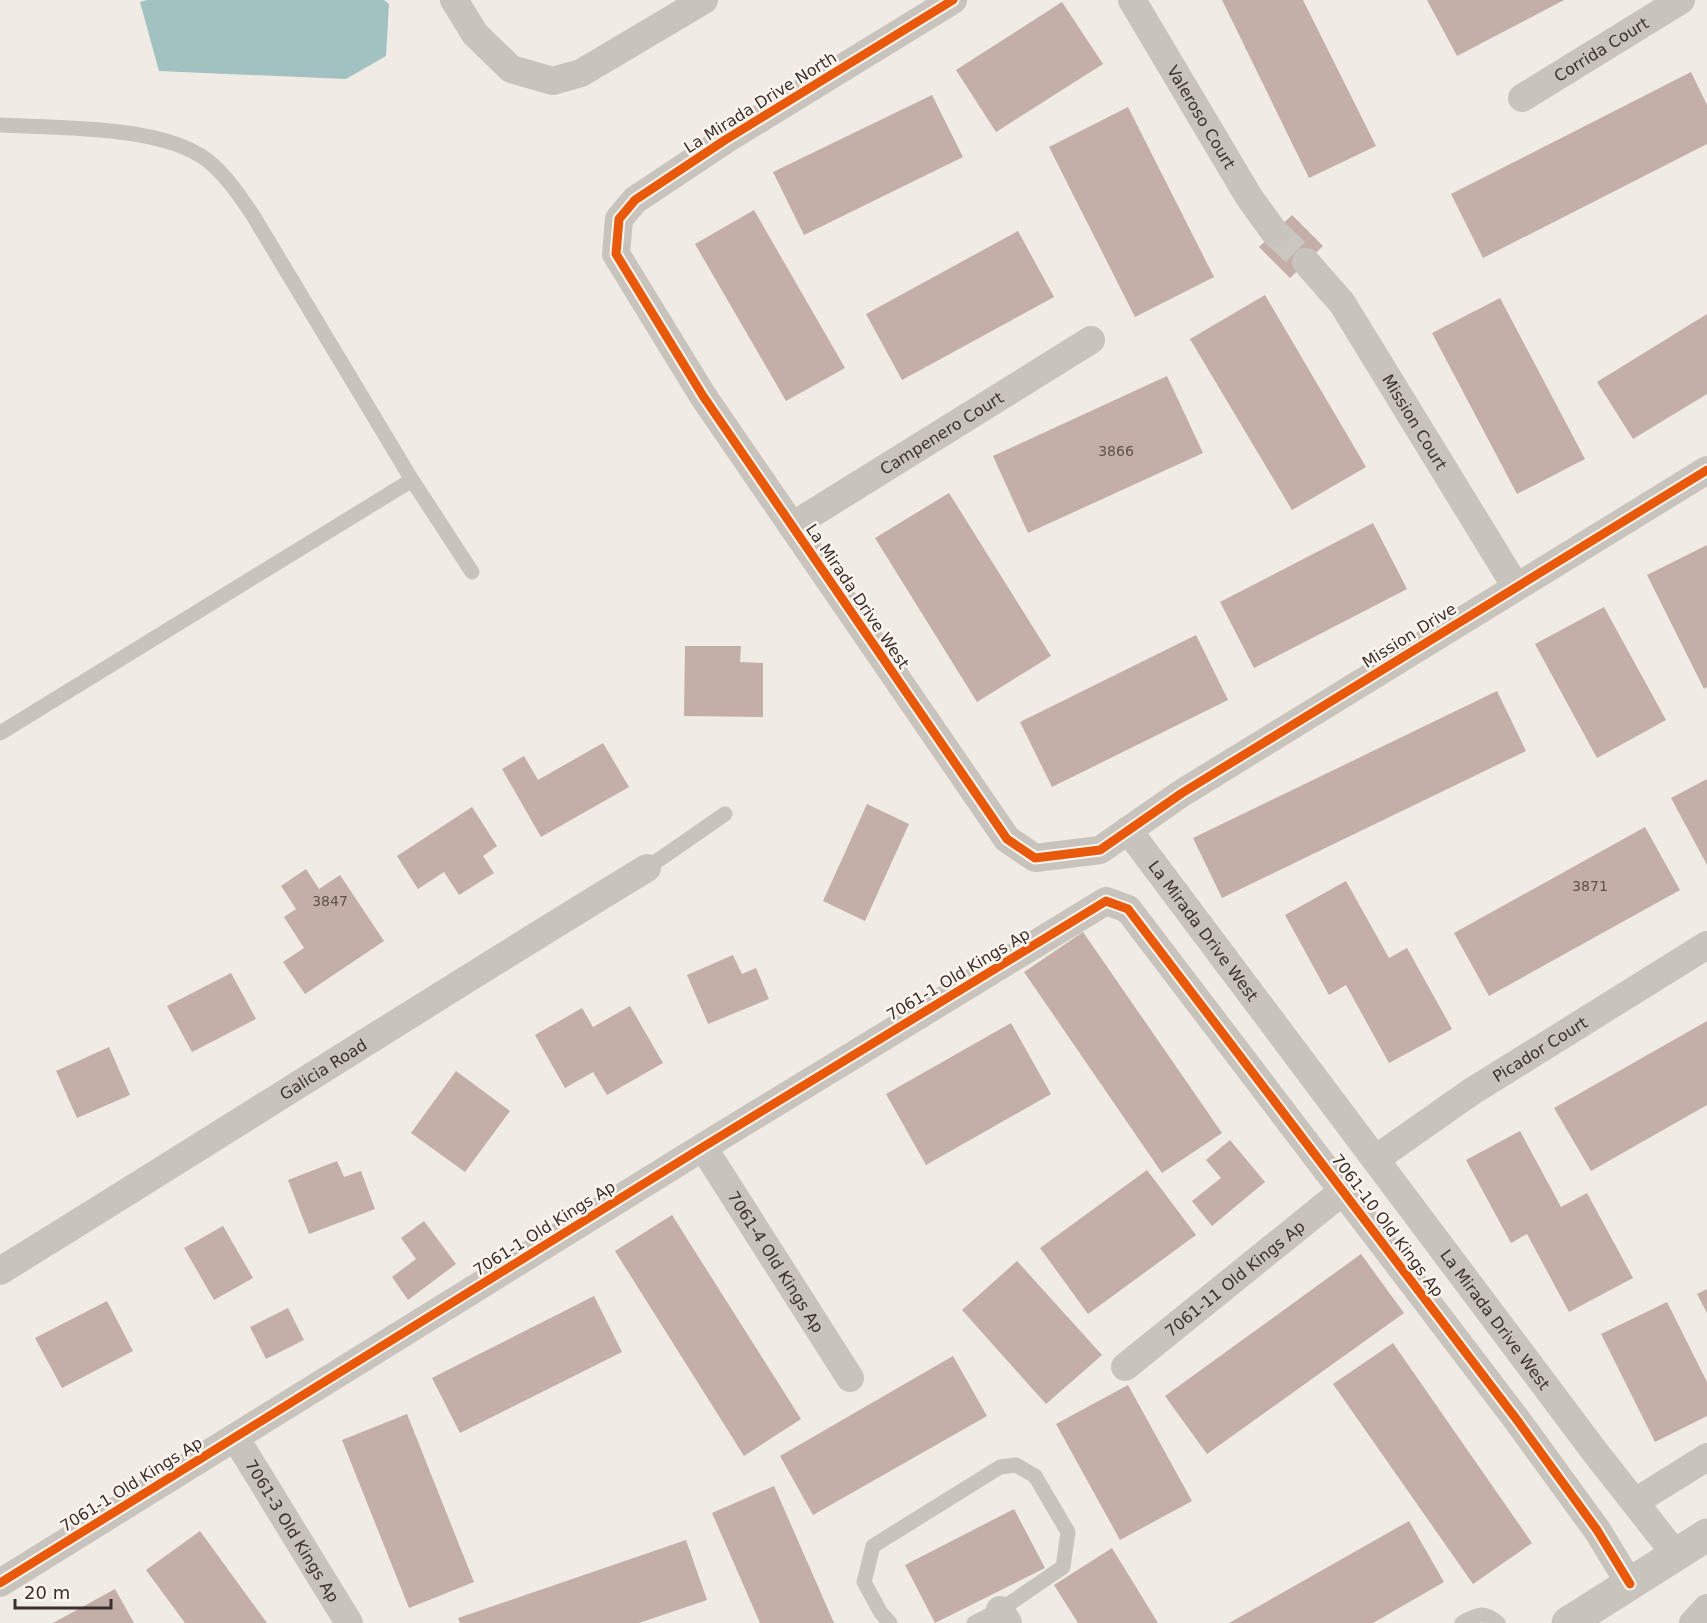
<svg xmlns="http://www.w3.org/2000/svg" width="1707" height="1623" font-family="'DejaVu Sans',sans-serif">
<rect width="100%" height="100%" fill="#f0ebe5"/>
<path fill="#a1c2c1" d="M147,0H384L389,4L386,56L346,79L159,71L140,2Z"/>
<path fill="#c3afa7" d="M1222,0H1303L1376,146L1309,178Z
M1427,0H1564L1457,56Z
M1062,2L1103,64L996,132L956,70Z
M1691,72L1707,105V144L1483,258L1451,194Z
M932,95L963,157L804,235L773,172Z
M1128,107L1214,277L1135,317L1049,147Z
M754,210L845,368L786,401L695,244Z
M1292,215L1323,246L1290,278L1259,247Z
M1018,231L1054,297L902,380L866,314Z
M1265,295L1366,467L1292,510L1190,339Z
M1500,298L1585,459L1517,494L1432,333Z
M1707,314V394L1633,439L1597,382Z
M1167,376L1203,453L1028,533L993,456Z
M949,493L1051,656L977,702L875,538Z
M1373,523L1407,589L1254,668L1220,602Z
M1707,545V687L1704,689L1647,575Z
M1604,607L1666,720L1597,758L1535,644Z
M1196,635L1228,700L1052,787L1020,722Z
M685,646H741L740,662L763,663V717L684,716Z
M1497,691L1526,751L1222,898L1193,838Z
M603,743L629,787L541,837L502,769L524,756L538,780Z
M1707,779V865L1671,798Z
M867,804L909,824L865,921L823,901Z
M472,807L497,846L483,856L494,873L459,895L444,872L418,889L397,856Z
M1645,827L1680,890L1489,996L1454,933Z
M306,869L319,889L340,875L384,941L305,994L283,962L304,948L284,917L296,909L281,886Z
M1346,881L1389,958L1407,948L1452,1029L1389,1063L1346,985L1329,995L1285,915Z
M1083,932L1222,1133L1162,1173L1024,972Z
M733,955L742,974L756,968L769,999L708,1024L687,975Z
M231,973L256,1019L192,1052L167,1006Z
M630,1006L663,1063L607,1095L593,1072L565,1088L535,1035L582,1008L593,1027Z
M1707,1021V1105L1591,1171L1554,1108Z
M1011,1023L1051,1094L926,1165L886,1094Z
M109,1047L130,1095L77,1118L56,1071Z
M456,1071L510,1111L465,1172L411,1133Z
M1520,1131L1561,1207L1587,1193L1633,1278L1569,1312L1527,1234L1511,1243L1466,1160Z
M1230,1140L1265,1182L1212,1226L1192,1201L1221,1178L1206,1160Z
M337,1161L344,1177L361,1171L375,1209L309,1234L288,1180Z
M1147,1170L1196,1235L1088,1314L1040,1248Z
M672,1215L801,1419L744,1456L615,1251Z
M424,1221L456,1264L408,1300L392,1277L416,1259L401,1238Z
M223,1226L253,1278L214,1300L184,1248Z
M1361,1254L1404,1313L1207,1454L1165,1396Z
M1017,1261L1102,1355L1046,1404L962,1310Z
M1707,1289V1313L1697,1294Z
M594,1296L622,1352L460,1433L432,1378Z
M107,1301L133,1351L62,1388L35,1338Z
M1667,1302L1707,1382V1416L1655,1442L1601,1334Z
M288,1308L304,1340L266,1359L250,1327Z
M1393,1343L1532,1543L1473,1584L1333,1384Z
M953,1356L987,1416L813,1515L780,1456Z
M1128,1385L1192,1501L1120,1540L1056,1424Z
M407,1414L474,1582L409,1608L342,1440Z
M774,1486L834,1623H760L712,1513Z
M1014,1509L1045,1568L935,1623L905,1565Z
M1409,1521L1444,1582L1373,1623H1229Z
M200,1531L267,1623H185L146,1570Z
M686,1540L707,1600L639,1623H460L458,1618Z
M1112,1548L1158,1623H1078L1054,1585Z
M115,1589L134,1623H53Z"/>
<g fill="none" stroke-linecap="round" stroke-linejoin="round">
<path stroke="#ccc6c0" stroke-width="28" stroke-dasharray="28 14" stroke-linecap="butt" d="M1275,233L1306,262"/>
<path stroke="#c9c3be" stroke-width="15" d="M0,125C57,128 161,125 207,160C226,175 240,196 254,217L412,480L472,572
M0,733L412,480
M647,868L725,814
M890,1623L881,1613L864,1582L873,1546L1000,1467L1016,1465L1035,1476L1068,1532L1063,1567L1000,1610L974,1623
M1462,1623C1477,1614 1484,1611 1498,1623"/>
<g stroke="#c9c3be" stroke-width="28">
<path d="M454,0L475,34L511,69L553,81L581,73L704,0"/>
<path d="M953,0L725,140L635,200L619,219L616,254L703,396L1007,839L1035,858L1100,850L1182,793L1707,470"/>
<path id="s1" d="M1132,0L1249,197L1275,233"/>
<path id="s2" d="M1522,98L1681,0"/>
<path id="s3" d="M1306,262L1342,303L1516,587"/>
<path id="s4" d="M792,526L1091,340"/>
<path id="s5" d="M1128,830L1595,1452L1676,1555"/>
<path id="s6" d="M703,1147L850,1378"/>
<path id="s7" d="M1377,1158L1471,1092L1707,945"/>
<path id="s8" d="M0,1271C216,1138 430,1000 647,868"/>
<path id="s9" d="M1125,1367L1343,1191"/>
<path id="s10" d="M235,1437L349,1623"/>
<path d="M1635,1502L1707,1457"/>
<path d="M0,1583L703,1147L1106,901L1128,909L1517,1420L1597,1530L1630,1584"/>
<path d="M1000,1610L1008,1623"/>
<path d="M1693,1623L1707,1608"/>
</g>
<path stroke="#c9c3be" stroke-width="33" d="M1568,1623L1707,1535"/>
<g stroke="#fbf5ee" stroke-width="13">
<path id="cycleway" d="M953,0L725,140L635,200L619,219L616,254L703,396L1007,839L1035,858L1100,850L1182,793L1707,470
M0,1583L703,1147L1106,901L1128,909L1517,1420L1597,1530L1630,1584"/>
</g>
<use href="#cycleway" stroke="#e8590c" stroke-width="9"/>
</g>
<g text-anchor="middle" stroke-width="5" stroke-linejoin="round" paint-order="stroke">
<g font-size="14" fill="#5d504a">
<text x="1116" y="456">3866</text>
<text x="1590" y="891">3871</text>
<text x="330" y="906">3847</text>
</g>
<g font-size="16" fill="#3b302b" stroke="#fbf5ee">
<text dy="6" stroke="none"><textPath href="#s2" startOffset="93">Corrida Court</textPath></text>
<text transform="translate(760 102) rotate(-32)" y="6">La Mirada Drive North</text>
<text dy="6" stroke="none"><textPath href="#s1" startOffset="136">Valeroso Court</textPath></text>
<text dy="6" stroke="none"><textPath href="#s3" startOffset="194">Mission Court</textPath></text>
<text dy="6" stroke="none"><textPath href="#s4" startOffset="176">Campenero Court</textPath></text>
<text transform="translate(858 596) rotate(56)" y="6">La Mirada Drive West</text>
<text transform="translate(1409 635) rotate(-32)" y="6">Mission Drive</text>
<text dy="6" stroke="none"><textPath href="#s5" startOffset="126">La Mirada Drive West</textPath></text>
<text transform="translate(958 974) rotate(-31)" y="6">7061-1 Old Kings Ap</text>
<text dy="6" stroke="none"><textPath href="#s7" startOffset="196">Picador Court</textPath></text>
<text dy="6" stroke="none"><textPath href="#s8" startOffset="381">Galicia Road</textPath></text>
<text transform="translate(1388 1225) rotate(53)" y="6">7061-10 Old Kings Ap</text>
<text transform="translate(544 1228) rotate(-32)" y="6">7061-1 Old Kings Ap</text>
<text dy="6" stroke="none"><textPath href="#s6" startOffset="136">7061-4 Old Kings Ap</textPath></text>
<text dy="6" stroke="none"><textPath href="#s9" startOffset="141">7061-11 Old Kings Ap</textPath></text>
<text dy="6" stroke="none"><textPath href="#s5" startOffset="612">La Mirada Drive West</textPath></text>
<text transform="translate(131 1484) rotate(-32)" y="6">7061-1 Old Kings Ap</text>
<text dy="6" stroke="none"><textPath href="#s10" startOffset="110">7061-3 Old Kings Ap</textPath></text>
</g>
</g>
<path d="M15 1599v9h96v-9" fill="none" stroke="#3b302b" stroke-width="3"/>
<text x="24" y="1599" font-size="18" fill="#3b302b" stroke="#fbf5ee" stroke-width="4.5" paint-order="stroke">20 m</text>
</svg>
